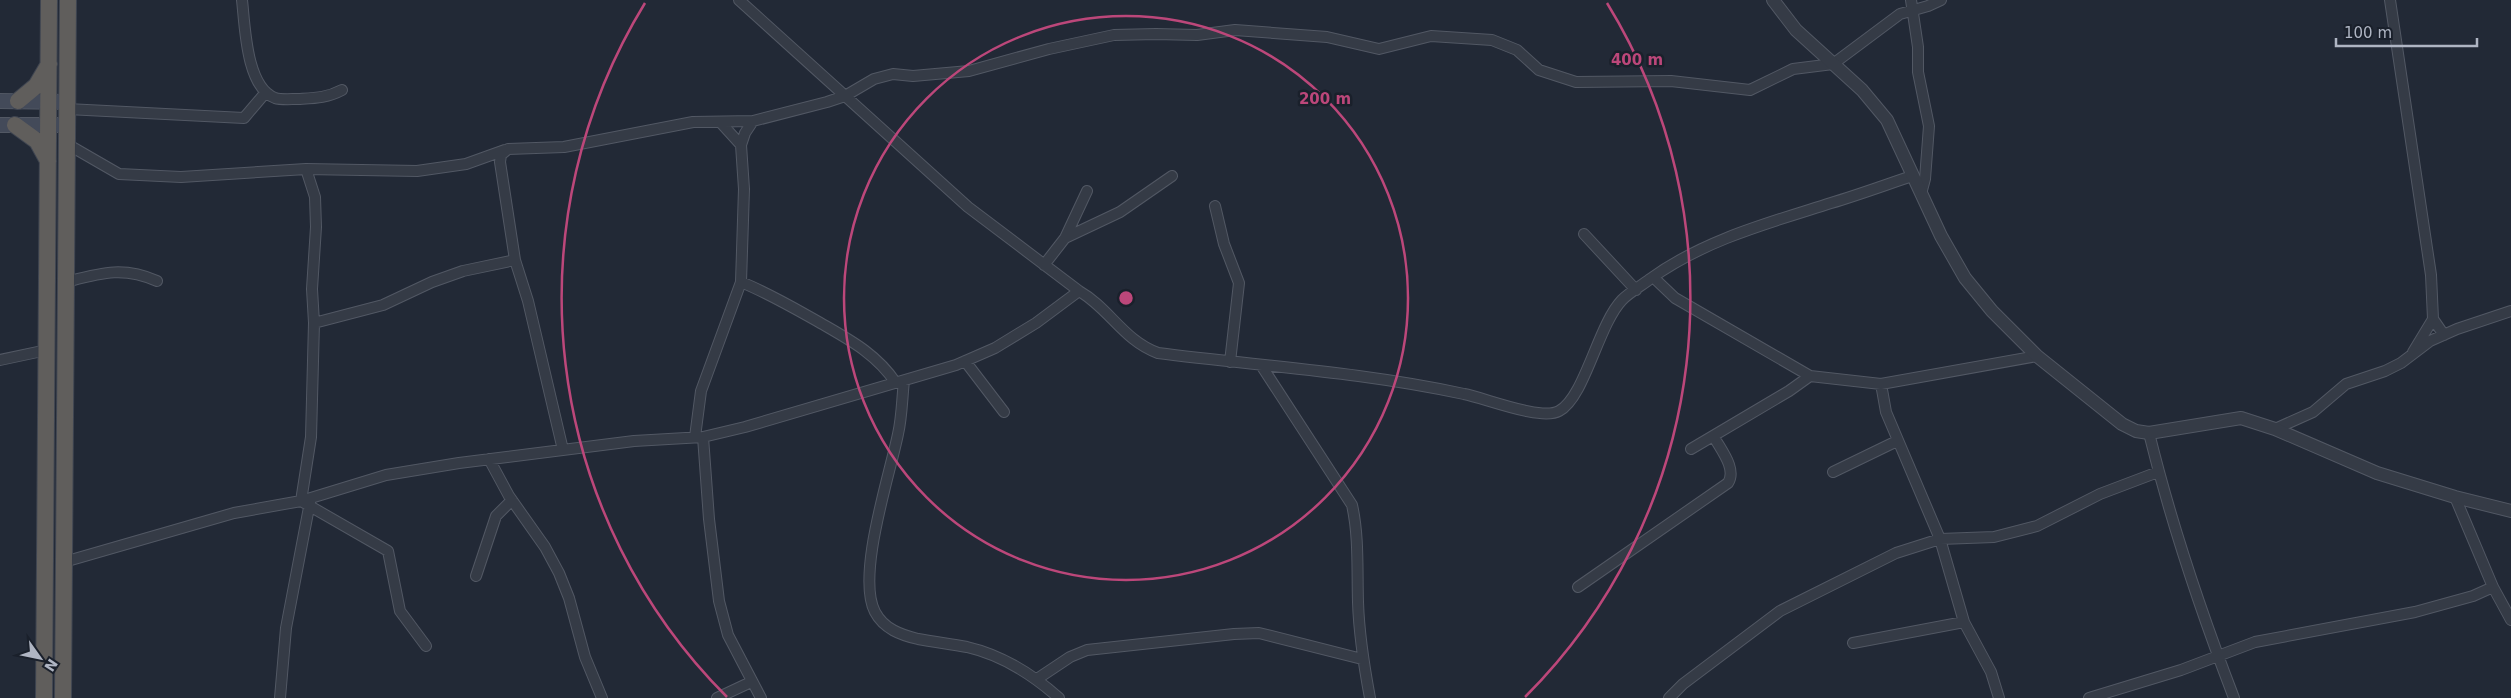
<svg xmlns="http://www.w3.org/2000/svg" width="2511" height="698" font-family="'DejaVu Sans',sans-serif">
<rect width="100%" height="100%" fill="#222936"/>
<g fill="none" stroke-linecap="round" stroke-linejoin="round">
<g stroke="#525864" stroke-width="12">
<path id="minor" d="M242,0C245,26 246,87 275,98C281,100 291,99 298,99C314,98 327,98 342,90
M739,0L968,207L1079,291C1109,308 1124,341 1158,353C1259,366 1363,372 1464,394C1485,398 1541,421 1559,411C1585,397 1598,325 1622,300C1630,292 1641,286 1650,279C1704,240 1768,223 1831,203C1858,195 1885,185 1912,176
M1911,0L1918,47V72L1929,126L1925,179L1921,194
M2390,0L2431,275L2433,319L2444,335
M67,109L244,118L266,92
M721,123L741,145
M67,144L119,174L181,177L306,169L417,171L466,164L505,150
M306,169L315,197L316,227L312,289L314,323L311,437L301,501L388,551L400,611L426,646
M1215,206L1224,244L1239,283L1230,362
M1584,234L1636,290
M1065,238L1087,191
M1044,265L1065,238L1120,212L1172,176
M1653,277L1675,298L1810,376L1881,384L2037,356
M66,282C101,273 123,266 157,281
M741,282C768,293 792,307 817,321C848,339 876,353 896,383
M314,323L383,305L432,282L463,271L515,260
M2413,352L2433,319
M0,360L47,350
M965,361L1004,412
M1261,365L1352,505C1359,536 1357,570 1358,602C1359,634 1364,666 1370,698
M904,381C902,398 902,417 898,434C890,474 856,576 875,612C884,629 901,635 918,639C934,642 951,644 967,647C1002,655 1032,674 1059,698
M1881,384L1886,412L1940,539L1964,622L1991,672L1999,698
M2275,429L2313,412L2346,384L2385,371L2401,363L2430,341L2457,329L2511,311
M2149,433C2171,523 2201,612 2234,698
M695,437L701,391L741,282L744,189L741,145L745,133L753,121L827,102L845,96L874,79L893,74L913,76L969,71L1049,49L1114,35L1156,34L1197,35L1235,30L1327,37L1379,49L1431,36L1492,40L1517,50L1539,70L1576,82L1671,81L1750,90L1793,69L1833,64L1900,14L1928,6L1941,0
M703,437L709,519L719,601L728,635L761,698
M1691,449L1789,391L1810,376
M563,450L528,301L515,260L500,162L501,155L508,149L564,147L693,122L753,121
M489,459L509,496L545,547L559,573L569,598L585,657L602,698
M1833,472L1897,441
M2455,497L2493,587L2511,620
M64,562L234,513L301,501L386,475L459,463L634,441L703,437L745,427L956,365L995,348L1036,323L1079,291
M476,576L496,516L512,500
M1578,587L1728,483C1737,469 1721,450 1714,437
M1853,643L1964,622
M1037,679L1070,657L1087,650L1234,634L1259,633L1362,659
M280,698L286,628L310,502
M717,698L751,682
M1669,698L1683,684L1780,611L1896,553L1940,539L1994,537L2037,526L2100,494L2158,472
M2089,698L2181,670L2255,642L2415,612L2473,596L2493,587"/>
</g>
<g stroke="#525864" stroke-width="14">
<path id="tertiary" d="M1773,0L1796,30L1862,90L1887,120L1941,236L1965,278L1992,311L2037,356L2122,424L2136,431L2149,433L2241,418L2275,429L2377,473L2455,497L2511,511"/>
</g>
<g stroke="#525864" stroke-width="16">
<path id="secondary" d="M0,101L67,102
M0,125H67"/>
</g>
<g stroke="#3f4551" stroke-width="18">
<path id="trunk" d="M18,101L36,86L49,64
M15,125L37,141L48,161
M44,698L49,0
M63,698L68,0"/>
</g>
<use href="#minor" stroke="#353b46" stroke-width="10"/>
<use href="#tertiary" stroke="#353b46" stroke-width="12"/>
<use href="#secondary" stroke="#434a59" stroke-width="14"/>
<use href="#trunk" stroke="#605e5c" stroke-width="16"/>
</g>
<g fill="none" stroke="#bc477a" stroke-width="2.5">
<circle cx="1126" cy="298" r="282"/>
<path d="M727 697A564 564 0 0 1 645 3M1607 3A564 564 0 0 1 1525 697"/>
</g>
<circle cx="1126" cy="298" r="8" fill="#bc477a" stroke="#1a202b" stroke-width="2.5"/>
<g font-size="15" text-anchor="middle" font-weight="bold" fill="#bc477a" stroke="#1a202b" stroke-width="5" stroke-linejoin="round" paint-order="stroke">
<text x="1637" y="65">400 m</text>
<text x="1325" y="104">200 m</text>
</g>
<g transform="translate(40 658) rotate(123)" stroke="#1a202b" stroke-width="4" paint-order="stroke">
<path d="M0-4L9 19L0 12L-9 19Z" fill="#afb5c3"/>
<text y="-8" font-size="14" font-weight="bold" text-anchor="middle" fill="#afb5c3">N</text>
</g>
<path d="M2336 38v8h141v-8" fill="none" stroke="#afb5c3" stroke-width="2.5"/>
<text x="2344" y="38" font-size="15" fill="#afb5c3" stroke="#1a202b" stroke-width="4" paint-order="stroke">100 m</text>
</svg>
